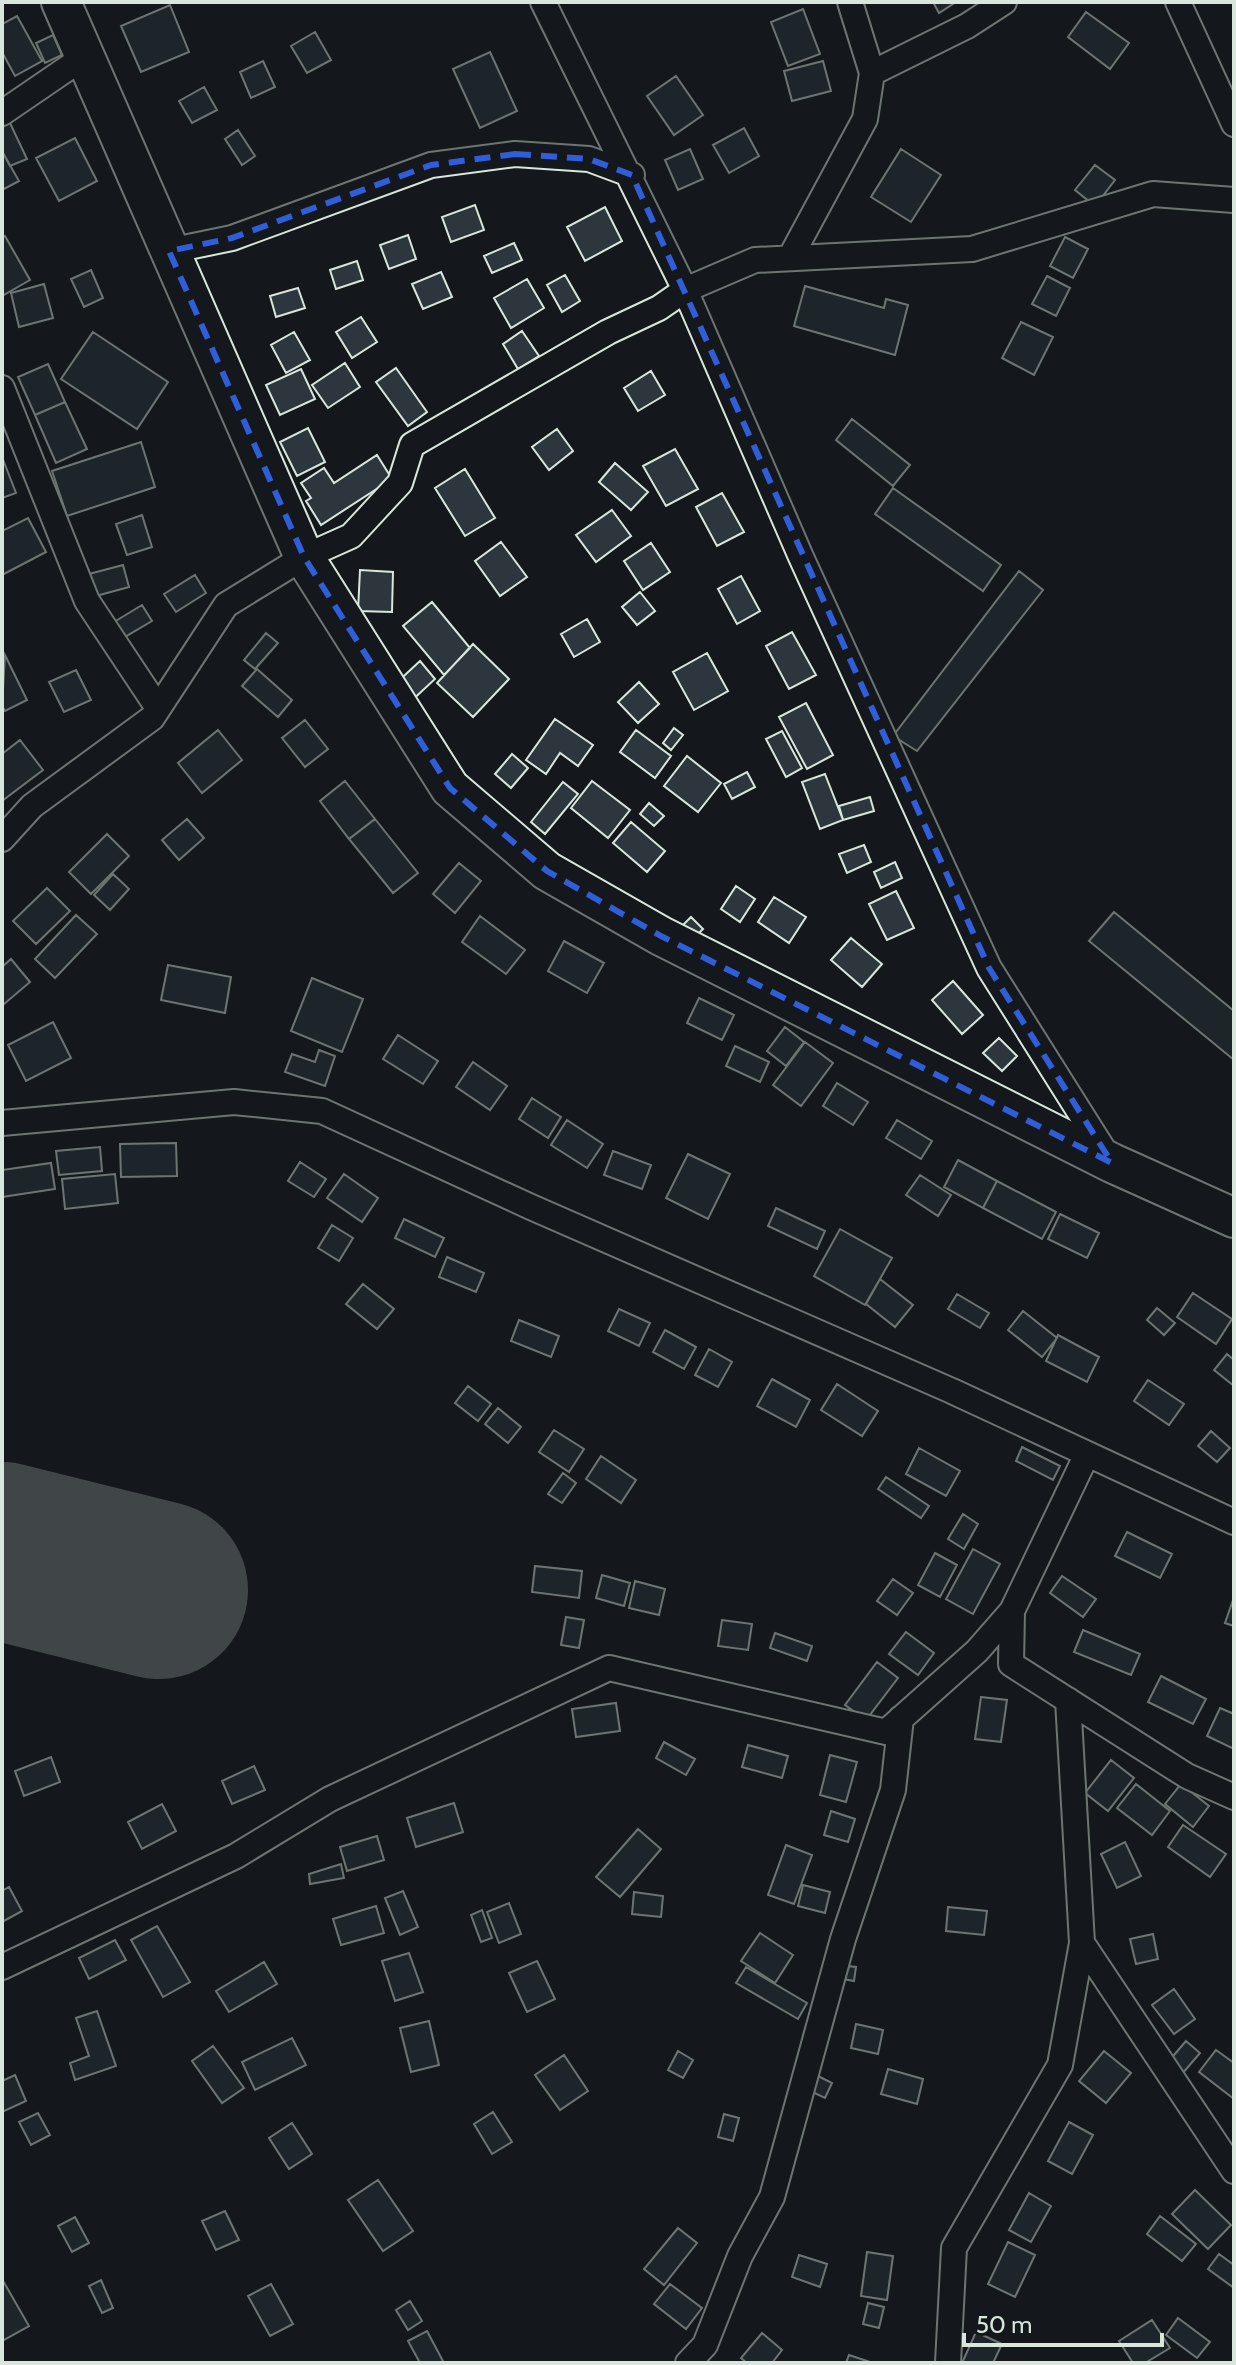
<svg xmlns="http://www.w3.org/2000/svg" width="1236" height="2365" font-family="Cabin,sans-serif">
<rect width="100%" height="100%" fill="#14181c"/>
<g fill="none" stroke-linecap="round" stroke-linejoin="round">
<path stroke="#767f7c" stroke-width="178" d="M2,1551L159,1590"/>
</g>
<path fill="#2c363c" stroke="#d8e6dc" stroke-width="2" d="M933,2H956L939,13Z
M170,5L189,52L141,72L121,26Z
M803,9L820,54L788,66L771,22Z
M1086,12L1129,43L1110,69L1068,37Z
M17,16L42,61L15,76L2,52V24Z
M315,32L331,60L307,73L291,46Z
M53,35L62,55L45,63L36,43Z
M490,52L517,111L480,128L453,69Z
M263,61L275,87L251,98L240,72Z
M823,61L831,91L792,101L784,71Z
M676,76L703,115L674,135L647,96Z
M204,87L217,110L192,123L179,101Z
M10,123L27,159L10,166L2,151V127Z
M744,128L759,156L729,173L713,145Z
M238,130L255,156L242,165L225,139Z
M75,138L97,181L59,201L36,158Z
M690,149L703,179L678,190L665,160Z
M901,149L941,175L911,222L871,197Z
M2,151L19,181L2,190Z
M1095,165L1115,180L1095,206L1075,190Z
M475,205L484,230L451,242L442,217Z
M605,207L622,241L585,261L567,227Z
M408,235L416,259L389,269L380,245Z
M5,236L30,280L2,296V238Z
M1065,237L1088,249L1073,278L1050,266Z
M514,243L522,260L492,273L484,256Z
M357,261L363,280L336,289L330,270Z
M91,270L103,298L84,307L71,279Z
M441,272L452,297L423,309L412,284Z
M565,275L580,301L562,312L547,285Z
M1047,276L1070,288L1056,316L1032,304Z
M527,279L544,308L511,328L494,298Z
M44,284L53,318L19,327L11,293Z
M805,286L884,308L886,299L908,305L895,355L794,326Z
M298,288L305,308L276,317L270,296Z
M361,317L377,342L352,358L336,332Z
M1021,322L1053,337L1034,375L1002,358Z
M522,331L539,356L518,369L503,344Z
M93,332L168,382L137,429L61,379Z
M294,332L310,360L286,373L271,345Z
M345,363L360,387L328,408L312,385Z
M48,364L65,402L35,415L18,377Z
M396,368L427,412L408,426L376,382Z
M301,369L315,399L280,415L266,385Z
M651,371L665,395L638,411L624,388Z
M65,402L87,449L56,463L35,415Z
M852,419L910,465L893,486L836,440Z
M308,428L325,462L297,476L280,442Z
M557,429L573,451L549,470L532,447Z
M141,442L155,487L67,516L52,471Z
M675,449L698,489L666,506L643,466Z
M377,455L392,479L321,525L306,501L311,498L301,483L324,468L334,483Z
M2,457L16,493L2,498Z
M615,463L648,492L631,510L599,482Z
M465,469L495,518L465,536L435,488Z
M893,488L1001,565L983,591L875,514Z
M722,493L744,532L717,546L696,507Z
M612,510L631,536L596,562L576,535Z
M142,515L152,547L127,555L116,524Z
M28,518L46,552L2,575V531Z
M501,542L527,577L500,596L475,561Z
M651,543L670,572L643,590L624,561Z
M123,565L129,587L96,596L89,574Z
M360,570L393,572L392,612L358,611Z
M1019,571L1043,590L917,751L893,736Z
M195,575L206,593L176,612L164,594Z
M741,576L760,611L737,624L718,589Z
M640,592L655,611L637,625L622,607Z
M432,602L470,648L444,675L403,626Z
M142,605L152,621L123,638L114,622Z
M587,619L600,642L574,657L561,634Z
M792,632L816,675L789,689L766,646Z
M266,633L278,643L255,669L244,660Z
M473,644L509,679L473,717L437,683Z
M707,653L728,691L694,710L673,672Z
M5,655L27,700L5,711L2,706Z
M420,661L435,679L408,704L392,687Z
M257,669L292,700L278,717L242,686Z
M76,670L91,700L64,712L49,682Z
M639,682L659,704L638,723L618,702Z
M806,703L833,755L807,769L779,717Z
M555,719L593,745L578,766L560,753L546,774L526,760Z
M305,720L328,749L305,767L282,738Z
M674,728L683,735L671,750L663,743Z
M218,730L242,760L202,793L178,763Z
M636,730L671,756L655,778L620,752Z
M782,731L802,768L786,777L766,739Z
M20,740L43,770L2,801V754Z
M512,754L528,768L511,788L495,774Z
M687,756L721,783L698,812L664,786Z
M747,772L755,787L732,799L724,784Z
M825,774L843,820L820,829L802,782Z
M345,781L375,819L349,839L320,801Z
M592,781L630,810L608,838L571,808Z
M563,782L578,794L545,834L531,822Z
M870,797L874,811L843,820L839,806Z
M649,803L664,816L654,826L640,814Z
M187,819L204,838L179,860L162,840Z
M375,819L418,873L393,893L349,839Z
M631,822L665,851L647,872L613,843Z
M107,834L129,856L91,894L69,872Z
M864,845L871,862L847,873L839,854Z
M895,862L902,878L881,888L874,872Z
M459,863L481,881L455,913L433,894Z
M113,874L129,889L110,910L94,895Z
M736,886L755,899L740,922L721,909Z
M47,888L70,911L36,944L13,921Z
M896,891L914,928L887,940L869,904Z
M774,897L806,917L789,943L758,922Z
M1114,912L1234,1011V1060L1089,941Z
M76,915L97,934L55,978L35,959Z
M480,916L525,950L506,974L462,942Z
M691,917L703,929L695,937L683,925Z
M851,938L882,964L862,987L831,960Z
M564,941L604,963L587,993L548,971Z
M11,959L30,982L3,1005L2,967Z
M168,965L231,977L225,1013L161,1000Z
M312,978L363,999L342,1052L291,1031Z
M953,981L983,1015L962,1034L932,1000Z
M699,998L734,1015L722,1040L687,1023Z
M53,1022L71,1058L26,1081L8,1045Z
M785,1027L804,1042L786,1066L767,1051Z
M398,1035L438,1061L423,1084L383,1059Z
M999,1038L1017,1056L1002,1071L983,1053Z
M805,1042L833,1063L801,1106L773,1085Z
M735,1046L769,1062L760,1082L726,1066Z
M319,1050L335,1056L325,1086L285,1072L292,1054L315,1062Z
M473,1062L507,1086L490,1110L456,1087Z
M837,1083L868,1102L853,1125L823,1106Z
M532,1098L561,1117L548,1138L519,1119Z
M567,1120L603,1144L587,1168L551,1145Z
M897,1120L932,1141L921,1159L886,1138Z
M176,1143L177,1176L121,1177L120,1144Z
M100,1147L102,1171L59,1175L56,1151Z
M613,1151L651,1165L642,1189L604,1175Z
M688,1154L730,1174L708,1219L666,1198Z
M958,1160L997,1181L983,1208L944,1187Z
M300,1162L326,1179L314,1197L288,1181Z
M51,1163L55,1189L2,1197V1170Z
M115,1174L118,1203L65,1209L62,1179Z
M344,1174L378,1198L362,1222L327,1198Z
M920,1175L951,1195L938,1216L906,1195Z
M997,1181L1056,1212L1042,1239L983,1208Z
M776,1208L825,1231L817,1249L768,1226Z
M1060,1214L1099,1233L1087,1258L1048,1239Z
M404,1219L444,1238L435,1257L395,1238Z
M332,1225L353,1238L339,1261L318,1248Z
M840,1229L892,1258L865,1305L814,1276Z
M447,1257L484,1273L476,1292L439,1277Z
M880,1279L913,1305L895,1327L866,1304Z
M363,1284L394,1309L377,1329L346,1304Z
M1193,1293L1232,1319L1216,1344L1177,1317Z
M957,1294L989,1313L980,1328L948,1309Z
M1157,1308L1175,1323L1164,1335L1147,1320Z
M619,1309L650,1323L639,1346L608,1331Z
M1023,1311L1057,1338L1042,1357L1008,1330Z
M519,1320L559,1336L551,1357L511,1341Z
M665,1330L696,1347L684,1369L653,1352Z
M1058,1335L1099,1357L1087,1382L1046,1361Z
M709,1349L732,1362L718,1387L695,1375Z
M1227,1354L1234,1360V1386L1214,1370Z
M772,1379L810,1400L796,1427L757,1406Z
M1148,1380L1184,1404L1169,1425L1134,1401Z
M837,1384L878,1411L862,1436L821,1410Z
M468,1386L491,1404L478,1421L455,1403Z
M498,1408L521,1427L508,1443L485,1424Z
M554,1430L584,1449L569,1472L539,1452Z
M1211,1431L1230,1448L1217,1462L1198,1446Z
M1022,1447L1060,1466L1053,1480L1016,1461Z
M919,1448L960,1471L946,1496L906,1474Z
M601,1456L636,1480L621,1503L586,1479Z
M563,1473L576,1483L562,1503L548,1494Z
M886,1477L929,1506L921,1518L878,1489Z
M963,1514L978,1524L964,1549L948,1539Z
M1127,1532L1172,1554L1160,1578L1115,1556Z
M973,1549L1000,1564L973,1614L946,1599Z
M935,1553L957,1565L940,1597L918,1585Z
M535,1566L582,1571L579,1598L532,1592Z
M602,1575L630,1583L624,1606L596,1598Z
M1062,1576L1096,1599L1083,1617L1050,1593Z
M893,1579L913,1593L897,1615L877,1601Z
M635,1581L665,1589L659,1615L629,1608Z
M1234,1597V1626L1225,1623Z
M566,1617L584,1620L579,1648L561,1645Z
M722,1620L752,1624L748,1650L718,1646Z
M1083,1630L1140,1654L1131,1675L1074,1652Z
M906,1632L934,1653L918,1675L889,1654Z
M775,1633L812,1646L807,1661L770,1648Z
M877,1662L898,1678L866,1720L845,1705Z
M1161,1676L1206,1699L1193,1724L1148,1702Z
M981,1697L1007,1700L1001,1742L975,1739Z
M616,1703L620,1731L576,1737L572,1709Z
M1220,1708L1234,1714V1749L1207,1736Z
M664,1742L695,1759L686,1775L656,1758Z
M748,1745L788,1756L782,1778L742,1767Z
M830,1755L857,1762L846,1802L820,1795Z
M51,1757L60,1782L24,1796L15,1771Z
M1111,1760L1134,1778L1108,1811L1085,1793Z
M254,1766L265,1790L232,1804L222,1781Z
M1136,1784L1170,1811L1152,1835L1117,1808Z
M1181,1784L1209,1806L1193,1827L1165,1804Z
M454,1803L463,1832L416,1847L407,1818Z
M162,1804L176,1831L142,1849L128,1822Z
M831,1811L855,1819L848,1842L824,1835Z
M1183,1825L1226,1854L1210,1877L1168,1847Z
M638,1829L661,1849L620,1897L596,1877Z
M377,1836L384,1860L347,1871L340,1847Z
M1125,1842L1141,1876L1117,1888L1101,1854Z
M786,1845L812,1855L794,1904L768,1895Z
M341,1864L344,1878L310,1884L309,1874Z
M803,1885L830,1892L825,1913L798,1906Z
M9,1887L22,1911L2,1922V1891Z
M403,1891L418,1927L400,1935L385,1898Z
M634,1892L663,1896L661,1917L632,1914Z
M509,1903L521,1934L499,1943L487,1912Z
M376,1906L384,1933L341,1945L333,1919Z
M948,1907L987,1911L984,1935L946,1931Z
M482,1910L492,1938L481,1942L471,1915Z
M157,1926L190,1982L163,1997L131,1940Z
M760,1933L793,1955L775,1983L741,1961Z
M1153,1934L1158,1959L1136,1964L1130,1939Z
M115,1940L126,1960L89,1979L79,1958Z
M409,1953L423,1992L395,2001L382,1961Z
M537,1961L555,1999L527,2012L509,1973Z
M264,1962L277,1984L229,2012L216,1991Z
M838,1965L856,1967L854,1981L837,1978Z
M746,1967L807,2003L798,2019L736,1983Z
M1174,1989L1195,2019L1174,2034L1152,2005Z
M97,2011L116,2066L75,2080L70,2063L89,2056L76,2018Z
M429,2021L439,2065L411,2072L400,2028Z
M856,2024L883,2030L878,2054L851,2048Z
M292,2038L306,2065L255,2090L242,2062Z
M1186,2041L1200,2053L1182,2074L1168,2062Z
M213,2046L244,2088L222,2103L192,2061Z
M1216,2050L1234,2063V2099L1199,2072Z
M678,2051L693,2060L683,2078L668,2070Z
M1104,2051L1131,2073L1106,2103L1079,2081Z
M564,2055L588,2091L560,2110L535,2075Z
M888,2069L923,2079L917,2104L881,2094Z
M814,2074L832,2083L825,2098L806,2089Z
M15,2075L26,2101L2,2112V2081Z
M493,2112L512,2142L492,2154L474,2124Z
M38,2113L50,2135L31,2145L19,2122Z
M724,2114L739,2118L733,2141L718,2137Z
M1069,2122L1093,2135L1072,2174L1048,2161Z
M292,2123L312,2154L289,2169L269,2138Z
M378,2180L413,2231L383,2251L348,2200Z
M1195,2190L1231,2225L1208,2249L1172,2214Z
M1029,2193L1051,2206L1031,2242L1009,2230Z
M225,2211L239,2240L216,2250L202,2221Z
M1160,2216L1196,2244L1182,2261L1147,2234Z
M75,2217L89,2243L72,2252L58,2226Z
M678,2228L697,2243L664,2285L644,2269Z
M1008,2242L1035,2255L1015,2297L988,2284Z
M867,2252L893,2256L887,2300L861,2296Z
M1219,2254L1234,2265V2288L1208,2269Z
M799,2255L827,2264L820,2287L792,2277Z
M2,2279L29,2326L2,2341Z
M101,2280L113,2308L102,2313L89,2286Z
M271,2284L293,2324L270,2336L248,2296Z
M670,2284L702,2308L686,2329L654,2304Z
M410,2301L422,2321L408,2330L396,2310Z
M868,2303L884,2307L879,2328L863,2324Z
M1178,2318L1210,2342L1197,2358L1166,2335Z
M1152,2320L1170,2348L1145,2363H1133L1119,2341Z
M427,2331L444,2363H420L408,2341Z
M976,2332L1002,2344L993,2363H962Z
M762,2333L782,2350L772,2363H747L741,2358Z
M849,2355L873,2363H846Z"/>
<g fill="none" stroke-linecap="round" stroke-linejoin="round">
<g stroke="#d8e6dc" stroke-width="28">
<path id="minor" d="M543,2L685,290L801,557L989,968L1108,1157
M1178,2L1234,124
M872,73L967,26L1004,2
M2,113L84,57
M169,251L232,238L431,165L515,154L589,159L632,175
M790,258L865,119L872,73L850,2
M2,388L87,601L158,708
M2,839L32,806L152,718L226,605L304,557L351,536L400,483L412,445L608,332L659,308L685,290L755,260L972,249L1153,194L1234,200
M2,1123L234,1102L322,1111L531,1207L952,1391L1234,1522
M1087,1454L1012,1611L1011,1664L1187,1776L1234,1797
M1068,1700L1082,1943L1234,2171
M2,1967L236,1856L330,1799L609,1668L886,1732L977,1651L1012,1611
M688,2363L705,2345L740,2256L772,2197L843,1939L893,1790L901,1718
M948,2363L954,2248L1060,2065L1082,1943"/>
</g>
<g stroke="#d8e6dc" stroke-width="42">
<path id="primary" d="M61,2L304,557L450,788L547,871L661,936L1112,1163L1234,1218"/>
</g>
<use href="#minor" stroke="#14181c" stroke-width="24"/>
<use href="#primary" stroke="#14181c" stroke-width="38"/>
</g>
<path d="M0 0H1236V2365H0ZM515,154L589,159L632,175L989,968L1112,1163L661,936L547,871L450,788L304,557L169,251L232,238L431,165Z" fill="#14181c" fill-opacity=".55" fill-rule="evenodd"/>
<path fill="none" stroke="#305dd8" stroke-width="6" stroke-dasharray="16 10" stroke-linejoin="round" d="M515,154L589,159L632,175L989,968L1112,1163L661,936L547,871L450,788L304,557L169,251L232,238L431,165Z"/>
<rect width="1236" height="2365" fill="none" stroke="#d8e6dc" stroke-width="8"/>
<path d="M964 2333v12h198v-12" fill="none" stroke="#d8e6dc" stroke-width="4"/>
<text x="976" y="2333" font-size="24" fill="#d8e6dc" stroke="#14181c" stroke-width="6" paint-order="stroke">50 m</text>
</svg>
